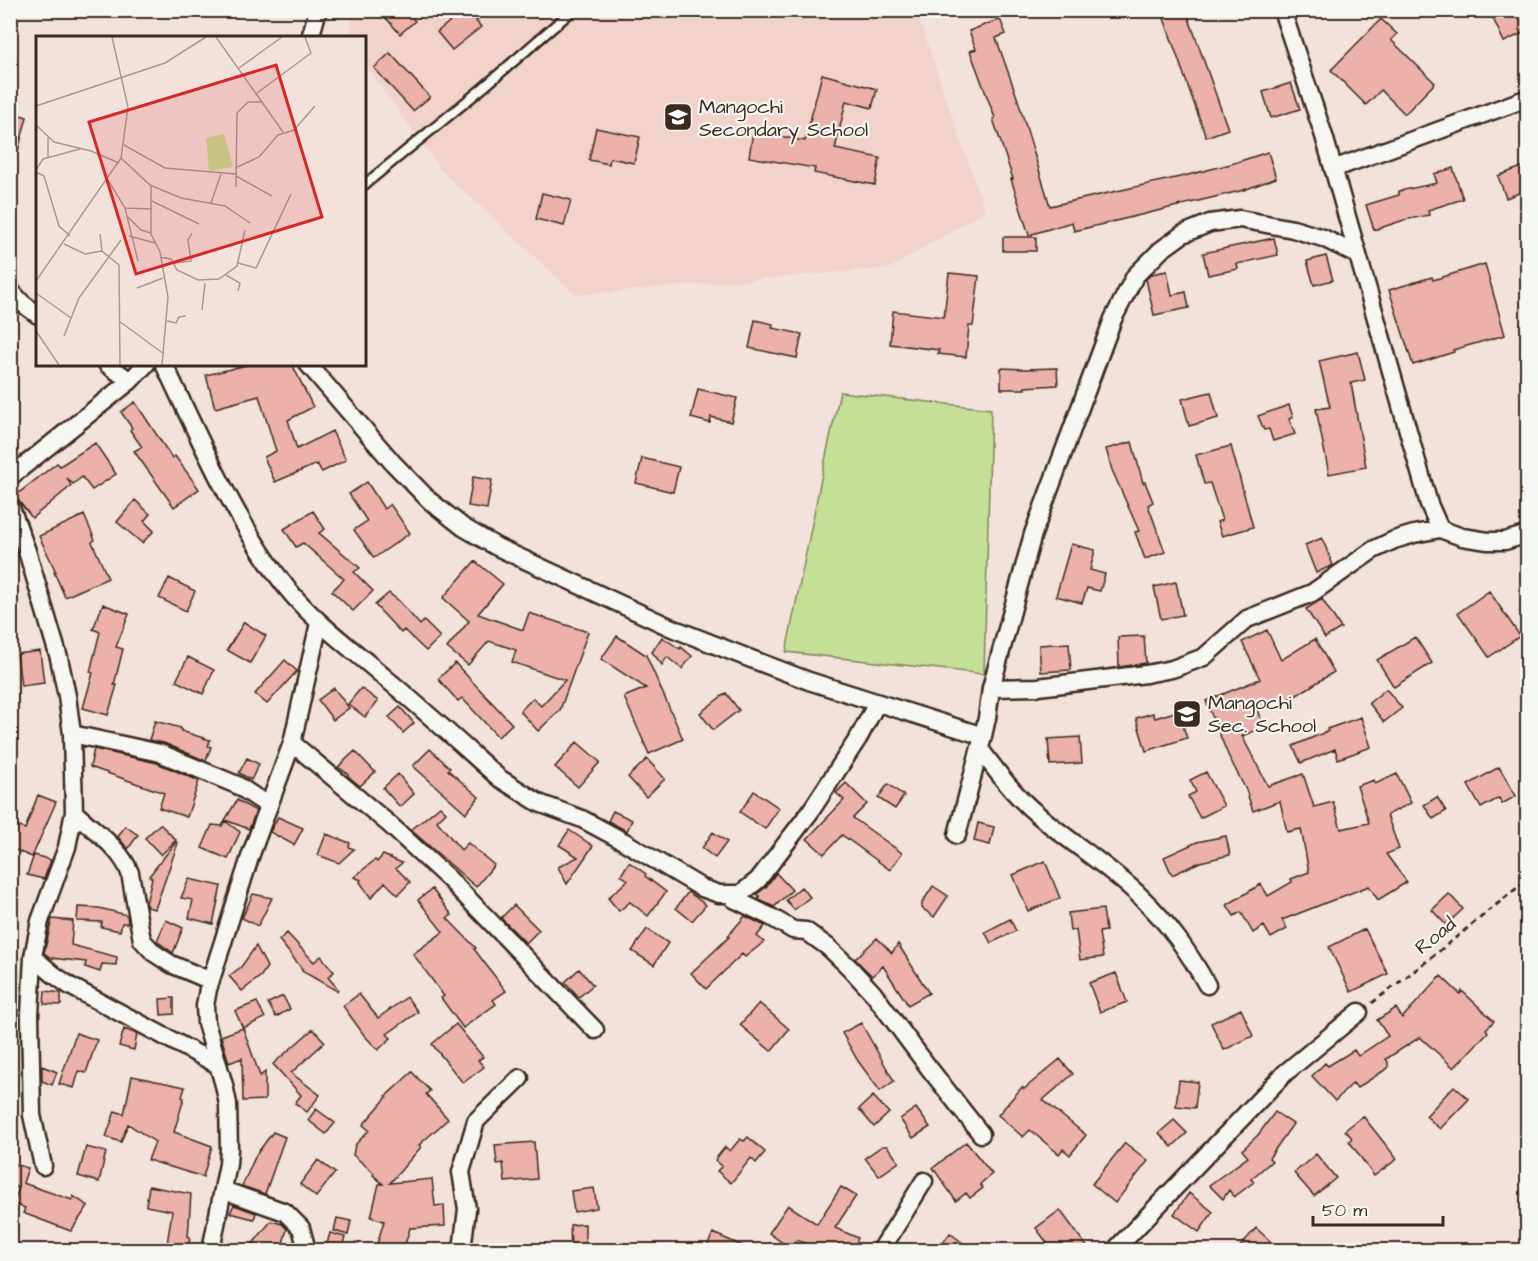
<svg xmlns="http://www.w3.org/2000/svg" width="1538" height="1261" font-family="'Architects Daughter',sans-serif">
<rect width="100%" height="100%" fill="#f3e1dc"/>
<filter id="ink" filterUnits="userSpaceOnUse"><feTurbulence type="fractalNoise" baseFrequency=".0167" numOctaves="2"/><feDisplacementMap in="SourceGraphic" scale="12" xChannelSelector="R" yChannelSelector="G"/><feConvolveMatrix kernelMatrix="1 2 1 2 8 2 1 2 1" color-interpolation-filters="sRGB"/></filter>
<g filter="url(#ink)">
<path fill="#f1d3cc" d="M351,11H916L985,211L890,268L576,295L442,171L365,64L364,38L351,37Z"/>
<path fill="#c4df96" stroke="#80845a" stroke-width="1.5" d="M840,392L991,409L984,674L786,652L821,479Z"/>
<path fill="#ecb1a8" stroke="#3b2a1e" stroke-width="1.5" d="M379,10H405L415,21L400,34Z
M464,10H488L476,21L481,27L452,50L437,32Z
M1161,10H1186L1228,129L1206,137Z
M1505,10H1527V31L1504,42L1492,16Z
M1000,19L1006,34L996,38L1017,97L1050,206L1184,176L1231,164L1268,152L1276,178L1244,190L1074,231L1072,222L1029,235L1011,179H1013L993,119L995,118L970,51L976,49L969,31Z
M1381,19L1397,34L1391,40L1435,83L1405,114L1381,90L1366,105L1331,70Z
M390,53L430,97L413,111L374,68Z
M822,74L877,89L872,108L846,101L835,149L880,158L875,185L814,173L815,168L749,157L753,132L805,141Z
M1291,83L1300,109L1271,118L1263,92Z
M10,112L27,117L15,162H10Z
M596,128L640,137L634,163L610,158L609,164L589,160Z
M1527,165V190L1506,198L1498,176Z
M1453,168L1463,199L1428,210L1429,215L1404,220L1374,230L1366,205L1399,195V191L1437,183L1434,174Z
M542,193L571,200L564,226L536,219Z
M1003,237H1036V251H1003Z
M1274,238L1278,255L1237,264L1238,269L1208,275L1203,253Z
M1326,256L1333,280L1314,285L1307,261Z
M1485,264L1505,335L1453,350L1454,352L1413,365L1389,290L1432,277L1433,280Z
M1167,271L1172,295L1186,292L1189,308L1154,315L1146,279L1152,274Z
M949,273L979,276L973,326H969L966,357L938,354L939,350L890,344L893,311L944,317Z
M755,320L773,324L772,328L802,334L797,358L749,348Z
M1358,352L1365,380L1351,383L1366,467L1329,474L1316,409L1330,407L1319,361Z
M251,364H292L313,407L288,420L297,449L332,431L346,460L322,472L317,464L275,482L264,457L276,451L259,396L215,408L206,375Z
M1001,368L1025,369L1057,368L1058,385L1025,387V389H1001Z
M698,389L737,398L731,422L711,417L710,423L691,418Z
M1211,392L1218,418L1189,426L1182,399Z
M135,402L172,458L175,456L199,489L174,507L134,451L142,447L130,430L132,428L121,412Z
M1289,405L1293,417L1289,419L1295,434L1273,441L1269,429L1264,430L1258,416Z
M1132,442L1143,483L1145,482L1153,502L1148,505L1165,552L1145,559L1135,532L1139,531L1112,470L1106,449Z
M95,443L116,474L92,490L82,477L73,484L67,478L71,486L32,518L15,496L57,463L60,466Z
M1231,446L1253,527L1222,536L1217,522L1222,520L1210,483L1204,484L1196,455Z
M642,458L679,467L673,492L636,483Z
M473,477L492,480L487,509L468,506Z
M367,482L384,509L390,504L410,533L374,558L354,530L367,521L349,494Z
M135,500L150,514L144,521L154,531L142,543L117,522Z
M313,511L325,529L319,533L360,568L354,572L373,591L353,611L332,591L344,579L303,543L296,547L284,529Z
M84,515L95,540L92,542L108,578L65,597L54,572H56L39,536Z
M1322,538L1333,565L1316,573L1305,545Z
M1071,544L1095,550L1090,570L1105,574L1100,591L1087,588L1082,603L1056,596Z
M475,561L503,584L478,614L523,630L529,613L588,632L560,710L538,731L520,711L533,698L541,706L565,680L512,662L516,650L489,641L468,665L447,648L469,621L443,598Z
M169,578L195,591L186,611L159,598Z
M1176,582L1183,615L1161,619L1154,587Z
M1489,591L1520,636L1489,657L1458,613Z
M389,593L399,601L420,625L424,621L440,637L426,651L404,630L401,633L375,605Z
M1322,599L1341,628L1325,638L1306,609Z
M103,604L129,614L116,647L123,649L114,685H117L108,715L83,708L93,673L90,672L100,632L93,629Z
M244,622L266,636L250,663L227,650Z
M1267,630L1281,660L1315,639L1334,672L1297,695L1285,701L1283,697L1257,710L1264,727L1242,736L1268,786L1303,774L1314,807L1333,802L1341,829L1369,823L1357,786L1374,780L1375,784L1397,774L1411,803L1387,815L1399,849L1386,854L1407,882L1378,900L1369,886L1282,920L1287,929L1271,938L1264,926L1253,933L1241,912L1234,916L1227,905L1261,884L1268,896L1292,882L1291,879L1309,872L1301,829L1287,832L1280,801L1253,811L1246,790L1228,755L1206,701L1260,679L1242,642Z
M617,636L646,655L683,739L649,754L624,697L646,688L601,659Z
M1144,636L1146,663L1119,667L1118,637Z
M662,637L680,649L681,647L692,656L682,669L667,657L662,665L652,652Z
M1415,637L1432,663L1394,687L1377,660Z
M1069,643L1071,670L1041,672L1039,645Z
M40,651L44,683L21,686L17,654Z
M188,657L214,670L203,694L176,681Z
M285,660L297,671L267,704L255,694Z
M455,663L512,724L498,737L462,698L458,701L438,679Z
M334,688L349,708L333,720L318,700Z
M361,688L378,701L365,717L348,704Z
M1386,689L1402,708L1384,722L1369,703Z
M726,693L739,710L713,730L700,713Z
M400,707L414,723L403,733L389,717Z
M1178,711L1187,738L1146,751L1136,718L1153,713L1155,718Z
M1361,717L1371,747L1338,759L1335,749L1301,763L1293,746L1328,731L1327,729Z
M155,721L181,728V731L210,740L208,746L211,747L206,761L164,743L149,740Z
M1080,737L1082,763L1050,765L1048,739Z
M577,742L600,762L578,787L555,767Z
M94,749L157,763L199,781L187,817L159,808L164,793L90,767Z
M430,749L450,768L448,770L479,797L466,813L413,766Z
M355,751L375,772L360,786L348,776V774L338,767Z
M247,758L259,764L251,780L239,773Z
M647,759L665,779L646,797L628,777Z
M1499,767L1516,796L1502,804L1499,798L1481,808L1468,785Z
M1206,772L1224,806L1200,818L1188,796L1196,792L1190,780Z
M398,774L414,794L400,807L383,788Z
M846,783L867,804L853,818L902,853L890,870L842,835L824,854L807,839L844,800L836,793Z
M888,784L904,796L895,809L878,798Z
M754,791L779,808L765,829L740,812Z
M38,795L56,802L32,857L10,848V833L14,825L25,829Z
M1437,797L1446,811L1433,819L1424,805Z
M237,800L256,811L249,829L225,820Z
M440,806L446,812L437,821L461,850L468,843L494,865L476,887L411,830Z
M613,811L632,820L627,831L608,821Z
M278,817L303,828L294,845L270,832Z
M225,821L240,832L228,859L202,848L212,825L222,826Z
M978,823L994,827L990,845L974,841Z
M160,824L176,840L161,855L145,838Z
M125,826L138,835L128,849L118,837Z
M569,830L593,846L567,884L558,867L578,857L559,845Z
M713,832L727,842L715,858L702,848Z
M326,834L350,843L349,847L354,849L339,863L318,855Z
M1226,836L1230,855L1200,862L1172,875L1164,857L1197,842Z
M176,842L178,843L155,909L147,907L146,903L152,878L149,876Z
M34,855L51,860L44,879L27,875Z
M383,855L402,863L396,868L410,882L398,895L385,882L371,898L360,882L361,880L354,877L375,860L377,862Z
M1045,861L1060,898L1028,911L1013,875Z
M629,862L646,874L645,876L666,892L648,916L630,902L619,911L608,898L628,880L621,875Z
M776,873L792,890L774,907L758,899L760,897L757,894L766,887Z
M189,879L221,886L213,924L189,918L193,900L181,898Z
M933,886L948,896L934,917L922,908V903Z
M801,887L810,897L794,910L786,900Z
M432,889L452,915L447,918L476,948L474,949L506,991L493,1000L496,1004L463,1028L441,998L444,996L413,954L443,932L418,900Z
M688,892L706,905L692,921L676,908Z
M253,894L272,898L258,926L242,918Z
M1449,894L1463,909L1446,925L1432,910Z
M514,905L539,930L526,943L501,918Z
M78,907L99,908L127,915L128,923H122L120,931L101,927L102,922L77,921Z
M1103,909L1106,931L1099,932L1103,957L1080,960L1076,930L1070,931L1068,913Z
M745,916L765,926L757,936L764,942L745,957L742,954L706,989L691,973L729,937L728,936Z
M52,919L73,921L71,945L117,957L116,965L102,964L100,972L85,967L86,962L51,958L44,953Z
M1010,919L1016,931L991,943L985,932Z
M166,920L183,928L173,953L157,941Z
M647,929L668,943L654,965L632,951Z
M1365,929L1388,974L1351,992L1329,947Z
M287,933L314,962L321,956L334,972L328,977L338,989L337,991L302,971L303,970L279,940Z
M877,938L892,953L898,944L929,993L908,1005L883,966L872,976L855,959Z
M256,946L267,967L261,976L242,991L229,976L241,967Z
M579,969L593,985L579,997L565,982Z
M1116,973L1127,1002L1100,1012L1089,983Z
M1441,976L1460,994L1462,991L1494,1021L1486,1029L1488,1032L1454,1068L1420,1037L1386,1059L1388,1062V1068L1357,1088L1353,1083L1335,1101L1312,1076L1325,1063L1328,1066L1354,1050L1358,1056L1388,1036L1377,1020L1396,1008L1402,1018Z
M45,991L61,993V1005L44,1004Z
M359,994L378,1018L407,997L418,1012L387,1034L391,1038L378,1050L364,1035L343,1006Z
M283,996L290,1009L276,1017L268,1003Z
M174,998V1014L161,1015L160,999Z
M257,1002L265,1018L243,1028L235,1011Z
M759,1003L789,1029L771,1051L740,1025Z
M1241,1009L1253,1036L1224,1050L1211,1023Z
M861,1023L894,1081L880,1091L858,1061L842,1033Z
M456,1024L483,1057L478,1060L484,1067L463,1083L432,1044Z
M243,1028L260,1076L265,1072V1100L243,1101L242,1058L229,1063L221,1036Z
M124,1029L137,1034L134,1050L119,1046Z
M313,1029L325,1042L291,1073L320,1095L307,1112L295,1103L301,1095L273,1064Z
M76,1033L97,1040L86,1073L79,1071L74,1088L59,1084Z
M1060,1059L1073,1074L1043,1100L1086,1135L1070,1155L1063,1149L1059,1154L1030,1130L1023,1137L998,1115L1022,1087L1024,1089Z
M42,1066L57,1072L52,1085L42,1081Z
M412,1072L430,1091L426,1094L448,1119L419,1145L421,1147L390,1183L432,1179L435,1206L444,1205L445,1226L410,1228L403,1251H375L384,1221L371,1217L379,1184H383L373,1175L374,1173L353,1155L355,1145L369,1130L363,1125L387,1097L386,1096Z
M132,1076L185,1087L182,1097L184,1098L174,1132L212,1146L203,1177L148,1160L155,1142L128,1124L121,1142L106,1137L115,1111L124,1114Z
M1179,1080L1198,1082L1195,1108L1176,1106Z
M1454,1086L1469,1099L1440,1129L1426,1116Z
M873,1096L889,1113L874,1127L859,1109Z
M916,1108L930,1127L913,1138L900,1119Z
M316,1109L335,1123L326,1134L308,1120Z
M1275,1112L1293,1124L1269,1158L1272,1161L1251,1179L1254,1182L1234,1197L1229,1190L1223,1199L1209,1185L1248,1157L1242,1150L1258,1135Z
M1363,1116L1397,1159L1374,1176L1349,1141L1352,1138L1345,1130Z
M1174,1120L1187,1133L1172,1147L1159,1133Z
M273,1132L285,1137L265,1194L242,1186L256,1155Z
M748,1137L765,1152L756,1163L751,1158L731,1183L717,1171L722,1166L715,1160L725,1147L730,1151L740,1139L744,1141Z
M534,1142L537,1179L505,1182L503,1163L497,1164L495,1145Z
M966,1142L992,1174L980,1184L983,1188L970,1198L966,1193L956,1201L933,1168Z
M1125,1143L1148,1161L1115,1203L1092,1184Z
M882,1146H887L899,1162L879,1176L865,1158Z
M86,1147L106,1152L99,1182L78,1176Z
M1316,1154L1336,1178L1314,1196L1294,1173Z
M318,1160L335,1173L316,1197L300,1184Z
M10,1163L28,1168L23,1183L72,1200L73,1196L88,1206L71,1231L23,1213L25,1208L13,1204L19,1188L10,1185Z
M149,1186L191,1194L188,1237H190L188,1251H166L172,1211L146,1206Z
M841,1187L856,1196L835,1228L858,1238L853,1251H823L797,1240L791,1249L769,1233L788,1205L817,1224Z
M594,1188L597,1208L574,1212L571,1191Z
M1189,1193L1213,1212L1199,1232L1174,1214Z
M234,1205L256,1213L254,1219L230,1213Z
M1060,1210L1090,1251H1053L1036,1228Z
M337,1218L351,1221L348,1235L334,1231Z
M271,1221L282,1224L287,1229L281,1251H247Z
M585,1224V1251H571L570,1225Z
M1256,1228L1281,1251H1236Z
M330,1233L345,1237L341,1251H325Z
M713,1233L754,1251H705Z
M950,1233L973,1251H937Z"/>
<g fill="none" stroke-linecap="round" stroke-linejoin="round">
<g stroke="#3b2a1e" stroke-width="13">
<path id="service" d="M364,185L484,87L573,10"/>
</g>
<g stroke="#3b2a1e" stroke-width="21">
<path id="minor" d="M1282,10L1324,136L1429,504L1440,529
M310,38L318,10
M1333,169L1528,98
M10,290L22,303L38,315
M107,364L130,381
M164,364C200,439 235,522 286,587C314,622 350,647 383,676C423,709 461,744 499,778L539,803L582,819L623,841L702,888L719,894H736L734,899L771,917L793,930L806,931L828,947L849,967L873,993L929,1068L981,1134
M308,364L393,463L430,501L463,527L497,547L672,628L746,657L809,681L983,736
M10,477L130,381L146,364
M10,505L27,551L59,658L67,696L72,734L74,812L67,847L40,921L33,957L30,1015L32,1115L43,1166
M991,688L1038,687L1146,674L1172,669L1204,657L1247,619L1312,593L1373,550L1394,540L1414,534L1440,529L1462,537L1488,541H1505L1528,534
M72,734L160,753L237,785L269,806
M292,743L389,824L450,880L595,1030
M980,749C997,772 1015,796 1037,814C1071,843 1109,866 1141,897C1169,924 1188,951 1207,985
M74,812C92,829 121,848 130,873L142,940L154,953L171,964L211,981
M957,835L983,736L987,718L991,688L1033,534L1113,319L1135,276L1161,250L1183,234L1210,223L1240,219L1293,229L1323,238L1358,255
M734,899L758,880L810,812L859,737L877,703
M33,957L53,974L70,986L218,1065
M223,1190L285,1212L301,1228L307,1250
M211,1250L228,1164L229,1149L228,1104L224,1085L206,1023L205,1006L208,989L251,854L292,743L319,623
M462,1250L467,1209L461,1172L476,1121L520,1078
M881,1250L924,1181
M1115,1250L1285,1073L1359,1012"/>
</g>
<path stroke="#3b2a1e" stroke-width="3" stroke-dasharray="6 4.5" stroke-linecap="butt" d="M1372,1003L1422,965L1528,879"/>
<use href="#service" stroke="#f6f6f2" stroke-width="8"/>
<use href="#minor" stroke="#f6f6f2" stroke-width="16"/>
</g>
</g>
<defs>
<g id="school-square" transform="scale(1.5)"><rect x="-9" y="-9" width="18" height="18" rx="4" fill="#3b2a1e" stroke="#f6f6f2"/><path d="M0-5L7-2L0 1L-7-2ZM-4 1L0 2.5L4 1V4Q0 6-4 4Z" fill="#fff"/></g>
</defs>
<g fill-rule="evenodd">
<use href="#school-square" x="678" y="117"/>
<use href="#school-square" x="1187" y="714"/>
</g>
<g text-anchor="middle" stroke-width="4.5" stroke-linejoin="round" paint-order="stroke">
<g font-size="20" fill="#3b2a1e" stroke="#f6f6f2" text-anchor="start">
<text x="699" y="113">Mangochi<tspan x="699" dy="23">Secondary School</tspan></text>
<text x="1208" y="709">Mangochi<tspan x="1208" dy="23">Sec. School</tspan></text>
</g>
<g font-size="20" fill="#3b2a1e" stroke="#f6f6f2">
<text transform="translate(1435 935) rotate(-39)" y="7">Road</text>
</g>
</g>
<g transform="translate(36 36)">
<rect width="330" height="330" fill="#f3e1dc"/>
<path d="M188,98L197,131L173,135L170,102Z" fill="#c4df96"/>
<path fill="none" stroke="#a99890" stroke-width="1.5" d="M180,1L247,96M203,32L246,1M221,57L275,17L269,1M0,70L129,27L170,1M0,89L18,106L55,115L83,127M12,102V121M88,109L129,132L200,138M85,122L114,149L145,162L189,170L214,187M199,132L223,121L242,99L258,94L279,70M0,134L7,123L44,113M0,136L8,140L23,190L34,200M200,140L236,160M72,144L89,172L102,225M115,149V198L124,216L132,261L126,329M200,151L201,77L212,66H227M116,165L163,188M175,167L185,138M89,172L116,173M92,181L105,194L115,197M64,198L66,215L83,229L84,329M93,200L119,207M28,208L49,218L66,215M124,221L135,223L141,234L162,244L183,243L201,230L209,194M138,227L155,225L152,204L156,197M202,227L220,232L255,158M190,239L204,247L202,255M0,245L85,122L92,71L76,1M101,252L127,242M0,257L35,282M166,274L169,247M83,285L128,318M131,285L140,287L143,281L150,280M0,295L23,329M28,300L43,262L85,204"/>
<path fill="#d62828" fill-opacity="0.15" stroke="#d62828" stroke-width="3" d="M240,29L286,181L100,238L53,86Z"/>
<rect width="330" height="330" fill="none" stroke="#3b2a1e" stroke-width="3"/>
</g>
<rect width="1538" height="1261" fill="none" stroke="#f6f6f2" stroke-width="36"/>
<rect x="18" y="18" width="1502" height="1225" fill="none" stroke="#3b2a1e" stroke-width="2" filter="url(#ink)"/>
<path d="M1313 1216v9h130v-9" fill="none" stroke="#3b2a1e" stroke-width="3"/>
<text x="1322" y="1216" font-size="18" fill="#3b2a1e" stroke="#f6f6f2" stroke-width="4.5" paint-order="stroke">50 m</text>
</svg>
